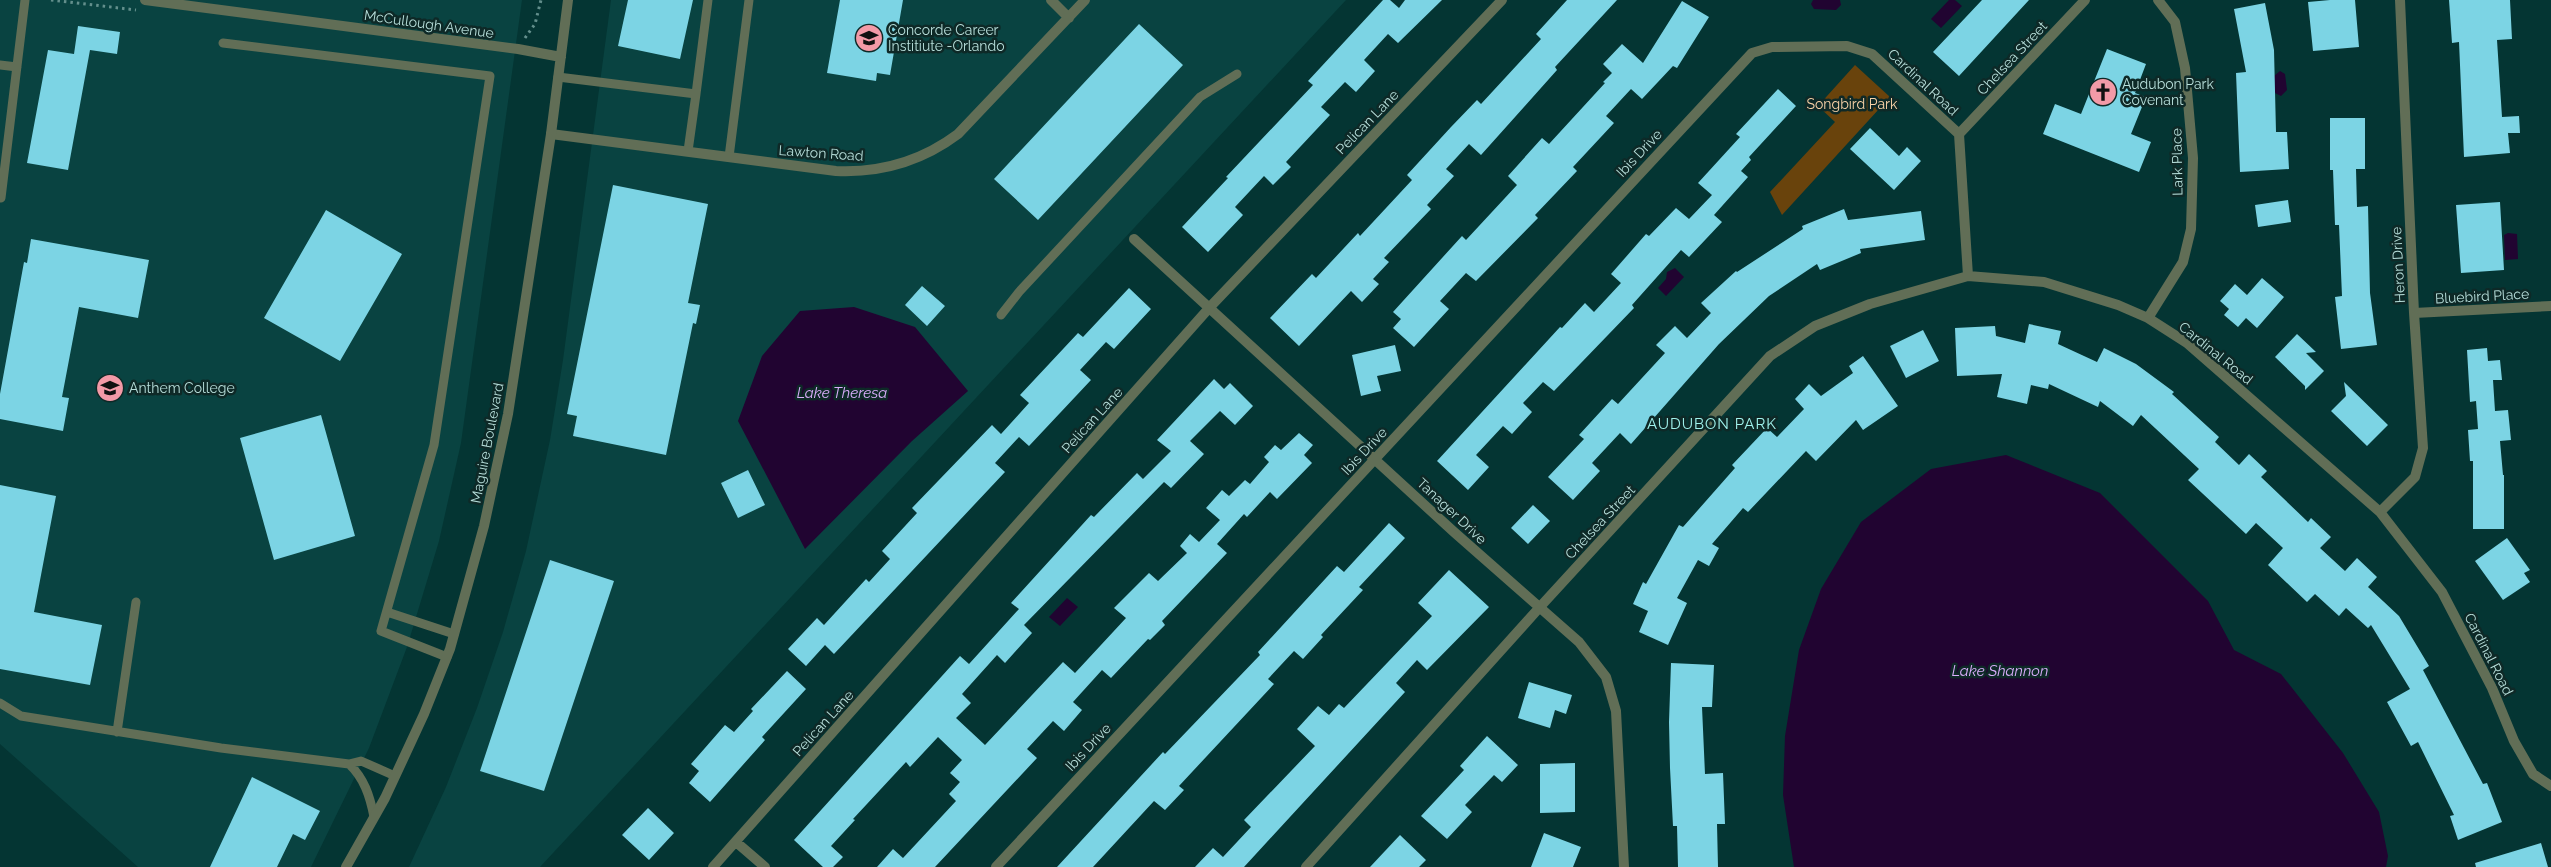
<svg xmlns="http://www.w3.org/2000/svg" width="2551" height="867" font-family="Raleway,sans-serif">
<rect width="100%" height="100%" fill="#043533"/>
<path fill="#094341" d="M0,0H522L461,443L439,541L407,647L369,748L311,867H138L0,744Z
M611,0H1346L540,867H409L446,787L477,708L503,632L526,551L550,440L563,360Z"/>
<path fill="#69430c" d="M1855,65L1890,97L1782,215L1770,192L1835,122L1818,106Z"/>
<path fill="#210431" d="M1813,0H1840L1841,5L1836,10L1814,9L1811,4Z
M1949,0H1955L1962,6L1941,28L1931,19Z
M2280,71L2285,74L2287,90L2281,96L2275,93L2274,76Z
M2508,233L2517,234L2518,259L2505,260L2504,235Z
M1675,268L1684,277L1666,296L1658,288L1666,279L1667,272Z
M854,307L915,327L968,391L912,441L805,549L738,421L762,356L800,311Z
M2006,455L2100,493L2208,601L2234,650L2281,674L2343,753L2379,812L2388,856L2386,867H1794L1783,795L1785,736L1799,650L1821,589L1861,522L1931,469Z
M1067,598L1078,607L1060,626L1049,617Z"/>
<path fill="#7cd4e4" d="M628,0H693L680,59L618,46Z
M840,0H903L890,75L877,73L876,81L827,73Z
M1383,0H1390L1399,8L1405,0H1442L1398,43L1388,34L1364,60L1375,71L1356,92L1345,82L1321,107L1330,115L1286,162L1291,167L1273,185L1264,176L1235,207L1243,215L1208,252L1182,227L1228,178L1226,177L1313,85L1308,81Z
M1567,0H1617L1555,67L1557,70L1481,155L1469,144L1446,169L1454,176L1427,205L1431,209L1384,258L1389,262L1373,279L1379,284L1362,302L1351,291L1299,346L1270,318L1312,274L1316,278L1358,233L1360,236L1412,180L1407,175L1451,127L1477,100L1481,104L1541,39L1536,34Z
M1982,0H2029L1959,76L1933,52Z
M2330,0H2355L2359,47L2313,51L2308,2Z
M2449,0H2510L2512,39L2497,40L2502,117L2519,116L2520,133H2508L2510,153L2464,157L2459,42L2452,43Z
M1682,1L1709,17L1677,68L1673,66L1642,99L1631,89L1606,116L1614,123L1573,167L1577,171L1535,215L1538,218L1476,281L1466,273L1440,301L1449,309L1414,347L1393,328L1401,319L1393,312L1462,236L1466,240L1517,185L1508,176L1542,138L1549,144L1605,83L1603,82L1612,73L1603,64L1622,44L1643,63Z
M2265,3L2274,50L2276,132H2287L2289,169L2240,172L2236,73L2246,72L2234,9Z
M1139,24L1183,65L1038,220L994,179Z
M78,26L120,32L117,54L90,50L68,170L27,163L48,50L74,54Z
M2107,49L2146,64L2135,93L2146,97L2131,134L2151,142L2139,172L2043,134L2055,104L2081,114Z
M1778,89L1796,106L1749,157L1751,160L1741,171L1748,177L1714,215L1722,222L1689,257L1681,250L1632,305L1634,308L1554,391L1543,382L1523,403L1532,412L1512,434L1503,426L1476,455L1489,467L1468,490L1437,461L1560,327L1562,328L1585,303L1594,312L1621,283L1611,274L1646,234L1649,236L1676,208L1689,219L1712,195L1698,183L1740,137L1736,134Z
M2330,118H2365V169H2356L2357,207L2368,206L2370,293L2377,345L2341,349L2335,297L2342,296L2339,225H2335L2333,170H2330Z
M1870,128L1899,156L1907,147L1921,161L1894,190L1850,149Z
M613,185L708,204L688,303L700,305L696,324L693,323L666,455L573,436L577,416L567,414Z
M2288,200L2291,222L2258,227L2255,205Z
M2500,202L2504,270L2461,273L2456,205Z
M1844,209L1848,220L1921,211L1925,240L1860,249L1861,253L1820,270L1817,264L1769,296L1719,344L1631,444L1620,433L1592,463L1600,471L1573,500L1548,477L1584,439L1579,435L1612,399L1618,404L1665,353L1656,345L1675,326L1687,338L1711,313L1701,303L1736,271L1737,272L1803,229L1802,226Z
M326,210L402,254L340,361L264,318Z
M31,239L149,260L138,318L79,307L62,397L69,398L63,431L0,419V394L24,262L27,263Z
M2262,278L2284,297L2257,328L2246,318L2238,327L2224,315L2229,309L2220,301L2235,284L2247,295Z
M922,286L945,306L927,326L905,305Z
M1129,288L1151,309L1114,349L1106,342L1080,370L1091,380L1029,446L1019,437L995,463L1005,472L834,654L825,645L806,666L788,649L817,618L824,625L866,579L869,582L890,559L882,551L917,513L912,508L992,425L1001,434L1029,403L1020,395L1078,333L1083,337Z
M2029,324L2061,331L2058,344L2097,362L2104,348L2136,364L2174,392L2172,394L2219,437L2215,442L2239,465L2249,454L2267,471L2261,477L2308,522L2311,518L2331,537L2320,548L2345,571L2357,558L2377,577L2368,587L2399,616L2429,666L2423,670L2483,784L2487,783L2502,822L2458,840L2450,816L2454,815L2418,742L2411,746L2387,702L2410,689L2371,625L2368,628L2346,608L2339,616L2315,594L2307,602L2268,565L2283,548L2256,523L2246,534L2231,520L2188,480L2199,469L2141,415L2133,426L2100,401L2098,407L2049,384L2048,389L2031,385L2027,404L1997,397L2002,374L1957,376L1955,328L1995,326L1996,336L2025,343Z
M1923,330L1939,361L1906,378L1890,346Z
M2297,334L2316,352L2306,353L2324,371L2305,390V386L2275,357Z
M1395,345L1401,371L1377,376L1381,391L1361,396L1352,355Z
M2487,348L2488,361L2500,360L2502,380H2493L2495,411L2508,410L2511,440L2500,441L2503,475H2504V529H2473V461H2470L2468,430L2478,429L2476,401L2470,402L2467,350Z
M1863,356L1898,406L1863,430L1856,420L1816,461L1806,451L1748,512L1743,508L1712,544L1719,548L1709,566L1698,560L1677,598L1687,603L1668,645L1639,632L1648,611L1633,604L1643,582L1646,584L1679,525L1683,527L1735,468L1732,465L1767,428L1777,437L1804,409L1795,399L1809,384L1821,396L1853,373L1849,366Z
M1214,379L1224,389L1230,383L1253,406L1235,425L1220,411L1190,441L1204,454L1171,488L1164,482L1024,625L1032,633L1005,663L997,655L962,694L971,703L956,718L985,745L1063,662L1075,673L1126,618L1114,608L1149,573L1158,581L1187,553L1180,546L1190,534L1199,542L1220,520L1206,508L1222,490L1229,496L1245,480L1250,484L1269,462L1264,457L1275,445L1281,450L1299,433L1313,445L1304,455L1312,463L1277,499L1270,492L1247,517L1244,514L1217,544L1227,553L1162,621L1165,625L1150,640L1148,639L1111,678L1102,670L1073,702L1082,710L1064,731L1053,721L1027,749L1037,758L935,867H877L893,849L903,858L956,801L949,794L960,782L950,773L962,760L938,737L910,767L906,762L853,819L855,820L831,846L843,857L833,867H823L794,840L960,656L969,664L1019,609L1011,603L1091,515L1094,517L1137,473L1143,479L1171,451L1157,440Z
M2344,382L2388,425L2367,446L2331,411L2346,396Z
M321,415L355,536L274,560L240,438Z
M748,470L765,505L738,518L721,483Z
M0,485L56,496L34,612L102,625L90,685L0,669Z
M1533,505L1550,521L1528,544L1511,528Z
M1389,523L1405,538L1359,587L1363,590L1321,635L1323,637L1303,659L1294,651L1268,679L1274,684L1179,786L1184,790L1165,810L1154,801L1093,867H1057L1163,752L1165,754L1260,655L1258,652L1337,566L1344,572Z
M2507,538L2530,570L2524,573L2530,582L2503,600L2475,561Z
M550,560L614,581L544,791L480,771Z
M1449,570L1489,607L1427,670L1417,660L1396,683L1405,692L1244,867H1195L1213,848L1223,857L1251,827L1244,820L1315,746L1297,729L1318,706L1329,715L1339,704L1344,708L1432,616L1418,603Z
M1671,663L1714,665L1712,707H1702L1705,774L1723,773L1725,824H1717L1718,867H1678L1677,826H1673L1670,768L1669,722Z
M787,671L806,689L762,737L765,740L710,802L689,783L699,771L691,764L725,725L734,732L753,711L751,709Z
M1529,682L1572,695L1566,714L1555,710L1550,728L1518,718Z
M1487,736L1518,765L1502,782L1494,775L1465,805L1472,812L1447,839L1421,816L1464,770L1460,766Z
M1575,763V812L1540,813V764Z
M252,777L320,811L305,840L293,834L277,867H210Z
M648,808L674,833L649,860L622,835Z
M1544,833L1581,847L1573,867H1531Z
M1400,835L1426,860L1419,867H1370Z
M2541,843L2548,867H2476L2475,863Z"/>
<g fill="none" stroke-linecap="round" stroke-linejoin="round">
<path stroke="#638f8c" stroke-width="3" stroke-dasharray="2.5 4" stroke-linecap="butt" d="M51,0L136,10
M525,38L535,24L541,0"/>
<path stroke="#616e56" stroke-width="9" d="M223,43L490,76L434,445L381,631L447,657
M0,65L17,67
M558,77L696,94L708,0
M688,151L696,94
M729,157L749,0
M1,198L25,0
M1001,315L1019,292L1200,97L1237,74
M387,612L454,634
M0,703L21,716L221,748L349,764L361,761L395,776
M117,732L136,602
M349,764C364,778 370,796 374,817"/>
<path stroke="#616e56" stroke-width="10" d="M1051,0L1069,18
M551,134L836,171C881,173 922,161 958,134L1085,0
M1959,134L2085,0
M1134,239L1454,532L1579,642L1606,677L1616,711L1624,867
M2414,313L2551,306
M2148,318L2183,262L2191,229L2193,158L2185,68L2175,22L2158,0
M2380,512L2415,477L2423,448L2414,313L2400,0
M736,842L765,867
M713,867L1210,307L1502,0
M996,867L1752,53L1772,47L1847,46L1872,54L1959,134L1968,276
M1306,867L1539,608L1770,356L1815,326L1870,304L1968,276L2044,282L2118,305L2148,318L2187,343L2380,512L2442,592L2492,688L2514,741L2533,774L2551,786"/>
<path stroke="#616e56" stroke-width="10" d="M145,0L518,49L561,57
M346,867L385,798L424,714L450,649L484,526L508,414L551,134L568,0"/>
</g>
<defs>
<g id="university-disc" transform="scale(1.4375)"><circle r="9.5" fill="#f39aa7" stroke="#0e2927"/><path d="M0-5L7-2L0 1L-7-2ZM-4 1L0 2.5L4 1V4Q0 6-4 4Z" fill="#111"/></g>
<g id="church-disc" transform="scale(1.4375)"><circle r="9.5" fill="#f39aa7" stroke="#0e2927"/><path d="M-1.2-6h2.4v3.5h3.3v2.4h-3.3V6h-2.4V-.1h-3.3v-2.4h3.3Z" fill="#111"/></g>
</defs>
<g fill-rule="evenodd">
<use href="#university-disc" x="869" y="38"/>
<use href="#church-disc" x="2103" y="92"/>
<use href="#university-disc" x="110" y="388"/>
</g>
<g text-anchor="middle" stroke-width="5" stroke-linejoin="round" paint-order="stroke">
<g font-size="14" fill="#b7deda" stroke="#0e2927">
<text transform="translate(429 24) rotate(8)" y="5">McCullough Avenue</text>
<text transform="translate(2012 58) rotate(-47)" y="5">Chelsea Street</text>
<text transform="translate(1923 82) rotate(43)" y="5">Cardinal Road</text>
<text transform="translate(1367 122) rotate(-46)" y="5">Pelican Lane</text>
<text transform="translate(821 153) rotate(4)" y="5">Lawton Road</text>
<text transform="translate(1639 153) rotate(-47)" y="5">Ibis Drive</text>
<text transform="translate(2177 162) rotate(-91)" y="5">Lark Place</text>
<text transform="translate(2398 265) rotate(-93)" y="5">Heron Drive</text>
<text transform="translate(2482 296) rotate(-3)" y="5">Bluebird Place</text>
<text transform="translate(2216 353) rotate(39)" y="5">Cardinal Road</text>
<text transform="translate(1092 420) rotate(-48)" y="5">Pelican Lane</text>
<text transform="translate(487 443) rotate(-79)" y="5">Maguire Boulevard</text>
<text transform="translate(1364 451) rotate(-47)" y="5">Ibis Drive</text>
<text transform="translate(1452 511) rotate(43)" y="5">Tanager Drive</text>
<text transform="translate(1600 522) rotate(-47)" y="5">Chelsea Street</text>
<text transform="translate(2489 654) rotate(63)" y="5">Cardinal Road</text>
<text transform="translate(823 723) rotate(-48)" y="5">Pelican Lane</text>
<text transform="translate(1088 747) rotate(-47)" y="5">Ibis Drive</text>
</g>
<g font-size="14" fill="#b7deda" stroke="#0e2927" text-anchor="start">
<text x="888" y="35">Concorde Career<tspan x="888" dy="16">Institiute -Orlando</tspan></text>
<text x="2122" y="89">Audubon Park<tspan x="2122" dy="16">Covenant</tspan></text>
<text x="129" y="393">Anthem College</text>
</g>
<g font-size="14" fill="#f9d3a8" stroke="#0e2927">
<text x="1852" y="109">Songbird Park</text>
</g>
<g font-size="15" font-style="italic" fill="#dbaefc" stroke="#0e2927">
<text x="842" y="398">Lake Theresa</text>
<text x="2000" y="676">Lake Shannon</text>
</g>
<g font-size="15" letter-spacing="1" fill="#a0f3ed" stroke="#0e2927">
<text x="1712" y="429">AUDUBON PARK</text>
</g>
</g>
</svg>
